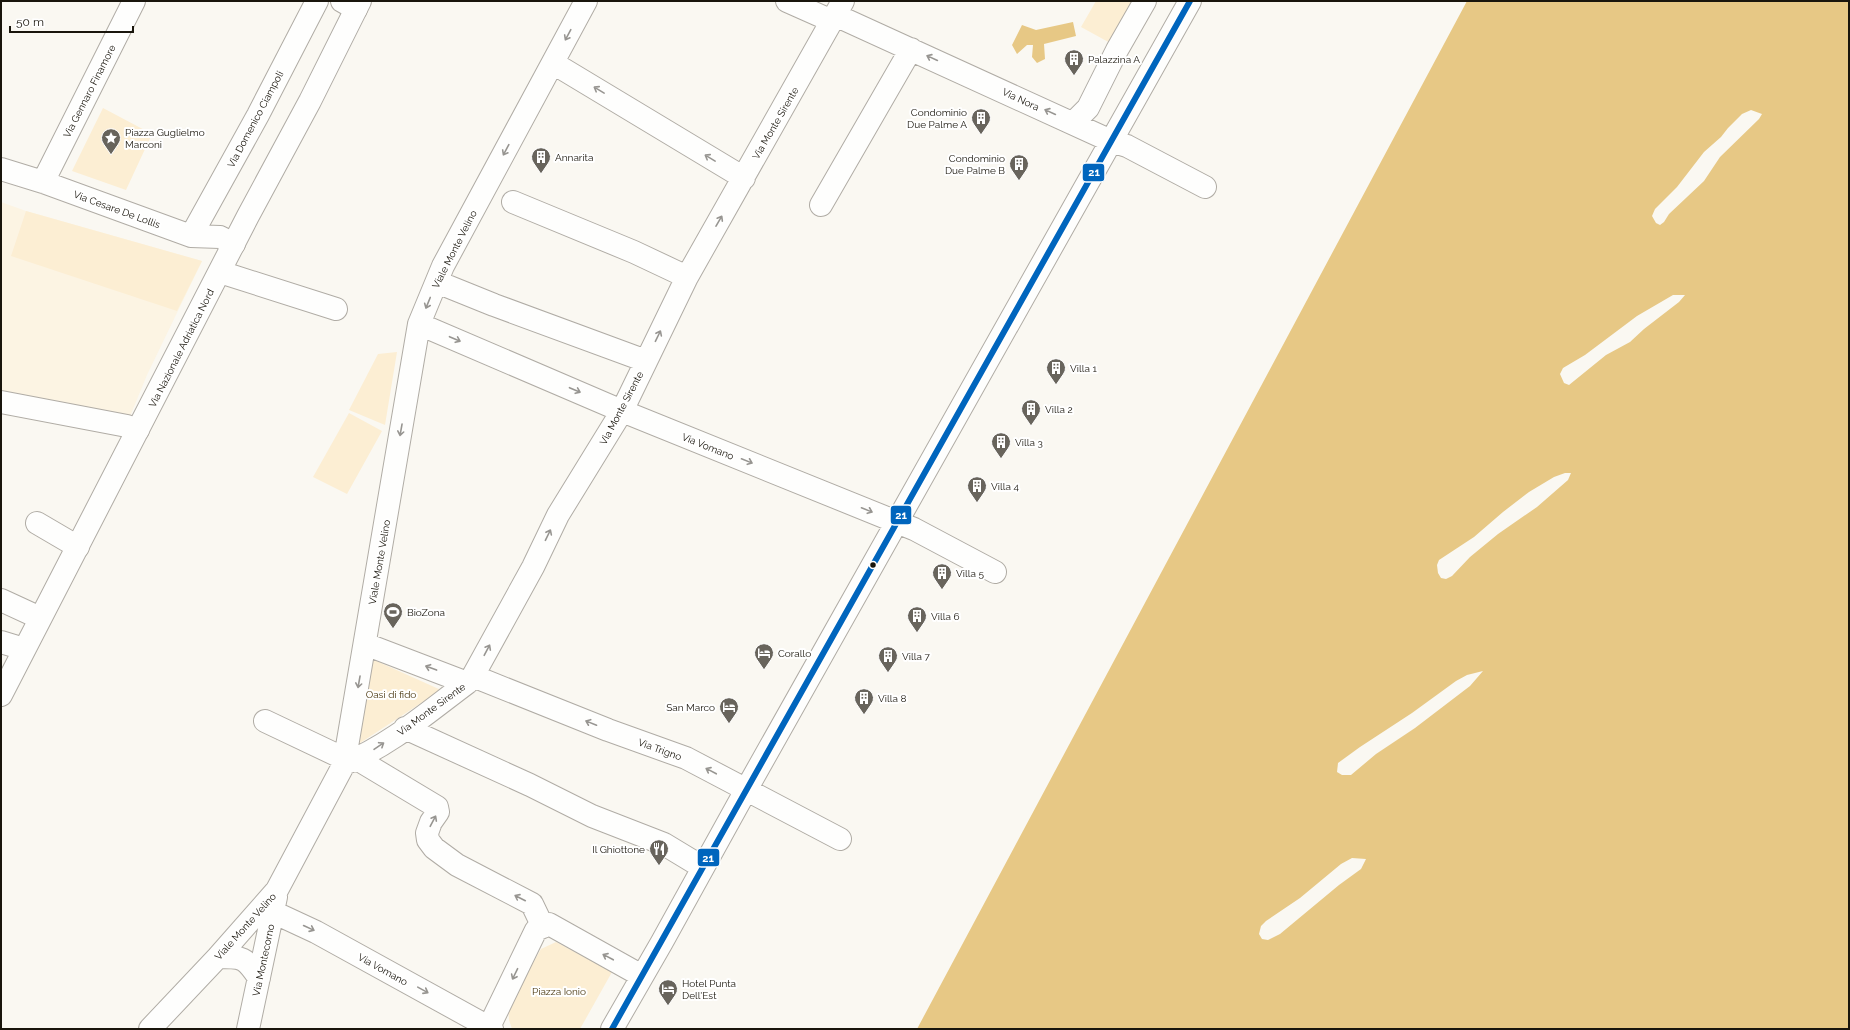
<svg xmlns="http://www.w3.org/2000/svg" width="1850" height="1030" font-family="Raleway,sans-serif">
<rect width="100%" height="100%" fill="#faf8f2"/>
<path fill="#fcf4e3" d="M1,202L26,211L202,261L147,375L124,431L1,410Z"/>
<path fill="#fceed3" d="M1096,1H1136L1112,44L1081,27Z
M103,108L152,134L126,190L72,171Z
M26,211L202,261L177,311L11,256Z
M397,352L385,425L349,410L378,354Z
M349,413L382,431L347,494L313,477Z
M372,659L441,690L357,745Z
M556,942L612,972L580,1029H512L509,1020L508,1007L541,949Z"/>
<path fill="#e7c885" d="M1467,1H1849V1029H917Z
M1073,22L1076,36L1044,44L1045,59L1037,63L1032,57L1033,45H1027L1017,54L1012,45L1022,25L1036,30Z"/>
<path fill="#faf8f2" d="M1751,110L1762,114L1759,119L1720,157L1704,181L1669,214L1664,222L1660,225L1656,223L1652,216L1655,209L1677,187L1704,152L1721,137L1728,128L1742,114Z
M1673,295H1685L1679,302L1644,329L1630,342L1606,355L1569,385L1564,383L1560,374L1563,368L1585,355L1637,316Z
M1565,473H1571L1568,480L1537,507L1498,534L1470,557L1452,576L1446,579L1441,578L1438,573L1437,565L1439,560L1474,537L1503,512L1529,492L1554,477Z
M1483,671L1470,686L1415,728L1376,754L1351,775H1342L1337,772L1338,763L1360,747L1412,713L1456,681L1467,675Z
M1352,858L1366,859L1361,869L1339,885L1280,934L1268,940L1262,939L1259,934L1261,926L1266,921L1300,898L1341,864Z"/>
<g fill="none" stroke-linecap="round" stroke-linejoin="round">
<g stroke="#b0aca5" stroke-width="24">
<path id="minor" d="M342,1L356,9
M787,1L832,21
M835,15L1111,141L1127,146L1205,187
M553,63L744,178
M1075,124L1079,117L1088,108L1117,50L1145,1
M1,169L43,182L191,236L220,237L234,244
M43,182L134,1
M513,202L634,252L687,277
M821,205L911,49
M191,236L258,115L317,1
M220,272L336,309
M437,282L494,305L646,361
M419,324L622,411L914,529L995,572
M1,402L127,426L138,430
M37,523L78,547
M1,600L40,618
M1,642L24,649
M365,644L467,683
M473,676L608,730L686,758L840,839
M265,721L345,759
M405,728L530,785L592,816L664,844L702,867
M357,759L437,807L438,812L431,822L427,833L428,840L434,848L457,865L532,904L543,927
M344,764C389,746 428,712 467,683L473,676L533,567L558,515L622,411L687,277L843,1
M273,912L316,932L492,1029
M218,957C243,957 245,957 259,978
M489,1027L536,930L549,924L642,976
M150,1029L218,957L277,890L344,764L419,324L443,266L586,1
M248,1029L276,897
M612,1029L662,942L746,790L1190,1"/>
</g>
<g stroke="#b0aca5" stroke-width="24">
<path id="major" d="M1,695L248,216L310,101L360,1"/>
</g>
<use href="#minor" stroke="#fefefd" stroke-width="22"/>
<use href="#major" stroke="#fefefd" stroke-width="22"/>
<g stroke="#fff" stroke-width="9">
<path id="bus-1" d="M612,1029L1190,1"/>
</g>
<use href="#bus-1" stroke="#0065bd" stroke-width="6"/>
</g>
<defs><path id="oneway-shaft" d="M-6 0H5M1.5-3L5.5 0L1.5 3" fill="none" stroke-width="1.6" stroke-linecap="round" stroke-linejoin="round"/></defs>
<g stroke="#979591">
<use href="#oneway-shaft" transform="translate(568 35) rotate(118)"/>
<use href="#oneway-shaft" transform="translate(932 58) rotate(-155)"/>
<use href="#oneway-shaft" transform="translate(599 90) rotate(-149)"/>
<use href="#oneway-shaft" transform="translate(1050 112) rotate(-155)"/>
<use href="#oneway-shaft" transform="translate(506 150) rotate(118)"/>
<use href="#oneway-shaft" transform="translate(710 158) rotate(-149)"/>
<use href="#oneway-shaft" transform="translate(719 221) rotate(-60)"/>
<use href="#oneway-shaft" transform="translate(428 303) rotate(112)"/>
<use href="#oneway-shaft" transform="translate(658 336) rotate(-64)"/>
<use href="#oneway-shaft" transform="translate(455 339) rotate(23)"/>
<use href="#oneway-shaft" transform="translate(575 390) rotate(23)"/>
<use href="#oneway-shaft" transform="translate(401 430) rotate(100)"/>
<use href="#oneway-shaft" transform="translate(747 461) rotate(22)"/>
<use href="#oneway-shaft" transform="translate(867 510) rotate(22)"/>
<use href="#oneway-shaft" transform="translate(548 535) rotate(-64)"/>
<use href="#oneway-shaft" transform="translate(487 650) rotate(-62)"/>
<use href="#oneway-shaft" transform="translate(431 668) rotate(-160)"/>
<use href="#oneway-shaft" transform="translate(359 682) rotate(100)"/>
<use href="#oneway-shaft" transform="translate(591 723) rotate(-158)"/>
<use href="#oneway-shaft" transform="translate(379 746) rotate(-34)"/>
<use href="#oneway-shaft" transform="translate(711 771) rotate(-152)"/>
<use href="#oneway-shaft" transform="translate(433 821) rotate(-62)"/>
<use href="#oneway-shaft" transform="translate(520 898) rotate(-153)"/>
<use href="#oneway-shaft" transform="translate(309 928) rotate(25)"/>
<use href="#oneway-shaft" transform="translate(608 957) rotate(-152)"/>
<use href="#oneway-shaft" transform="translate(515 974) rotate(116)"/>
<use href="#oneway-shaft" transform="translate(423 990) rotate(29)"/>
</g>
<defs>
<g id="building-pin" transform="scale(1)"><path d="M0 17L-7.5 6A9.5 9.5 0 1 1 7.5 6Z" fill="#68645c" stroke="#fff"/><path d="M-4-6H4V6H1V3H-1V6H-4ZM-2.5-4.3h1.7v1.8h-1.7ZM.8-4.3h1.7v1.8H.8ZM-2.5-1h1.7V.8h-1.7ZM.8-1h1.7V.8H.8Z" fill="#fff"/></g>
<g id="sight-pin" transform="scale(1)"><path d="M0 17L-7.5 6A9.5 9.5 0 1 1 7.5 6Z" fill="#68645c" stroke="#fff"/><path d="M0-6L1.8-2.2L6-1.7L2.9 1.2L3.7 5.4L0 3.3L-3.7 5.4L-2.9 1.2L-6-1.7L-1.8-2.2Z" fill="#fff"/></g>
<g id="stadium-pin" transform="scale(1)"><path d="M0 17L-7.5 6A9.5 9.5 0 1 1 7.5 6Z" fill="#68645c" stroke="#fff"/><path d="M0-5a6.5 5 0 1 0 0 10a6.5 5 0 1 0 0-10ZM-3.5-1.8h7v3.6h-7Z" fill="#fff"/></g>
<g id="hotel-pin" transform="scale(1)"><path d="M0 17L-7.5 6A9.5 9.5 0 1 1 7.5 6Z" fill="#68645c" stroke="#fff"/><path d="M-6-4.5h1.5V1H6V5H4.5V3h-9V5H-6ZM-4 0a1.8 1.8 0 1 1 3.6 0ZM.5 0V-2.5h3Q6-2.5 6 0Z" fill="#fff"/></g>
<g id="restaurant-pin" transform="scale(1)"><path d="M0 17L-7.5 6A9.5 9.5 0 1 1 7.5 6Z" fill="#68645c" stroke="#fff"/><path d="M-5-6h1v4h1v-4h1v4h1v-4h1v5L-1.5 .5V6h-2V.5L-5-1ZM5-6V6H3V1.5H1.5Q1.5-4 5-6Z" fill="#fff"/></g>
</defs>
<g fill-rule="evenodd">
<use href="#building-pin" x="1074" y="59"/>
<use href="#building-pin" x="981" y="118"/>
<use href="#sight-pin" x="111" y="138"/>
<use href="#building-pin" x="541" y="157"/>
<use href="#building-pin" x="1019" y="164"/>
<use href="#building-pin" x="1056" y="368"/>
<use href="#building-pin" x="1031" y="409"/>
<use href="#building-pin" x="1001" y="442"/>
<use href="#building-pin" x="977" y="486"/>
<use href="#building-pin" x="942" y="573"/>
<use href="#stadium-pin" x="393" y="612"/>
<use href="#building-pin" x="917" y="616"/>
<use href="#hotel-pin" x="764" y="653"/>
<use href="#building-pin" x="888" y="656"/>
<use href="#building-pin" x="864" y="698"/>
<use href="#hotel-pin" x="729" y="707"/>
<use href="#restaurant-pin" x="659" y="849"/>
<use href="#hotel-pin" x="668" y="989"/>
</g>
<circle fill="#19150c" stroke="#fff" stroke-width="1.5" cx="873" cy="565" r="3.5"/>
<g text-anchor="middle" stroke-width="4" stroke-linejoin="round" paint-order="stroke">
<g font-size="10" fill="#19150c" stroke="#fff" text-anchor="start">
<text x="1088" y="63">Palazzina A</text>
<text x="967" y="116" text-anchor="end">Condominio<tspan x="967" dy="12">Due Palme A</tspan></text>
<text x="125" y="136">Piazza Guglielmo<tspan x="125" dy="12">Marconi</tspan></text>
<text x="555" y="161">Annarita</text>
<text x="1005" y="162" text-anchor="end">Condominio<tspan x="1005" dy="12">Due Palme B</tspan></text>
<text x="1070" y="372">Villa 1</text>
<text x="1045" y="413">Villa 2</text>
<text x="1015" y="446">Villa 3</text>
<text x="991" y="490">Villa 4</text>
<text x="956" y="577">Villa 5</text>
<text x="407" y="616">BioZona</text>
<text x="931" y="620">Villa 6</text>
<text x="778" y="657">Corallo</text>
<text x="902" y="660">Villa 7</text>
<text x="878" y="702">Villa 8</text>
<text x="715" y="711" text-anchor="end">San Marco</text>
<text x="645" y="853" text-anchor="end">Il Ghiottone</text>
<text x="682" y="987">Hotel Punta<tspan x="682" dy="12">Dell'Est</tspan></text>
</g>
<g font-size="10" fill="#19150c" stroke="#fff">
<text transform="translate(89 91) rotate(-63)" y="4">Via Gennaro Finamore</text>
<text transform="translate(1021 99) rotate(25)" y="4">Via Nora</text>
<text transform="translate(255 119) rotate(-62)" y="4">Via Domenico Ciampoli</text>
<text transform="translate(775 123) rotate(-60)" y="4">Via Monte Sirente</text>
<text transform="translate(117 209) rotate(20)" y="4">Via Cesare De Lollis</text>
<text transform="translate(454 249) rotate(-63)" y="4">Viale Monte Velino</text>
<text transform="translate(181 348) rotate(-63)" y="4">Via Nazionale Adriatica Nord</text>
<text transform="translate(621 408) rotate(-62)" y="4">Via Monte Sirente</text>
<text transform="translate(708 446) rotate(22)" y="4">Via Vomano</text>
<text transform="translate(379 562) rotate(-80)" y="4">Viale Monte Velino</text>
<text transform="translate(431 709) rotate(-36)" y="4">Via Monte Sirente</text>
<text transform="translate(660 749) rotate(20)" y="4">Via Trigno</text>
<text transform="translate(245 926) rotate(-48)" y="4">Viale Monte Velino</text>
<text transform="translate(263 960) rotate(-78)" y="4">Via Montecorno</text>
<text transform="translate(383 969) rotate(29)" y="4">Via Vomano</text>
</g>
<g font-size="10" fill="#4a3810" stroke="#fff">
<text x="391" y="698">Oasi di fido</text>
<text x="559" y="995">Piazza Ionio</text>
</g>
</g>
<g stroke="#fff" stroke-width="1.5">
<rect x="1082" y="163" width="23" height="19" rx="4" fill="#0065bd"/>
<rect x="890" y="505" width="22" height="20" rx="4" fill="#0065bd"/>
<rect x="697" y="848" width="23" height="19" rx="4" fill="#0065bd"/>
</g>
<g font-size="11" text-anchor="middle" font-weight="bold" fill="#fff">
<text x="1094" y="176">21</text>
<text x="901" y="519">21</text>
<text x="708" y="862">21</text>
</g>
<rect width="1850" height="1030" fill="none" stroke="#19150c" stroke-width="4"/>
<path d="M10 26v6h123v-6" fill="none" stroke="#19150c" stroke-width="2"/>
<text x="16" y="26" font-size="12" fill="#19150c" stroke="#ffffff" stroke-width="3" paint-order="stroke">50 m</text>
</svg>
